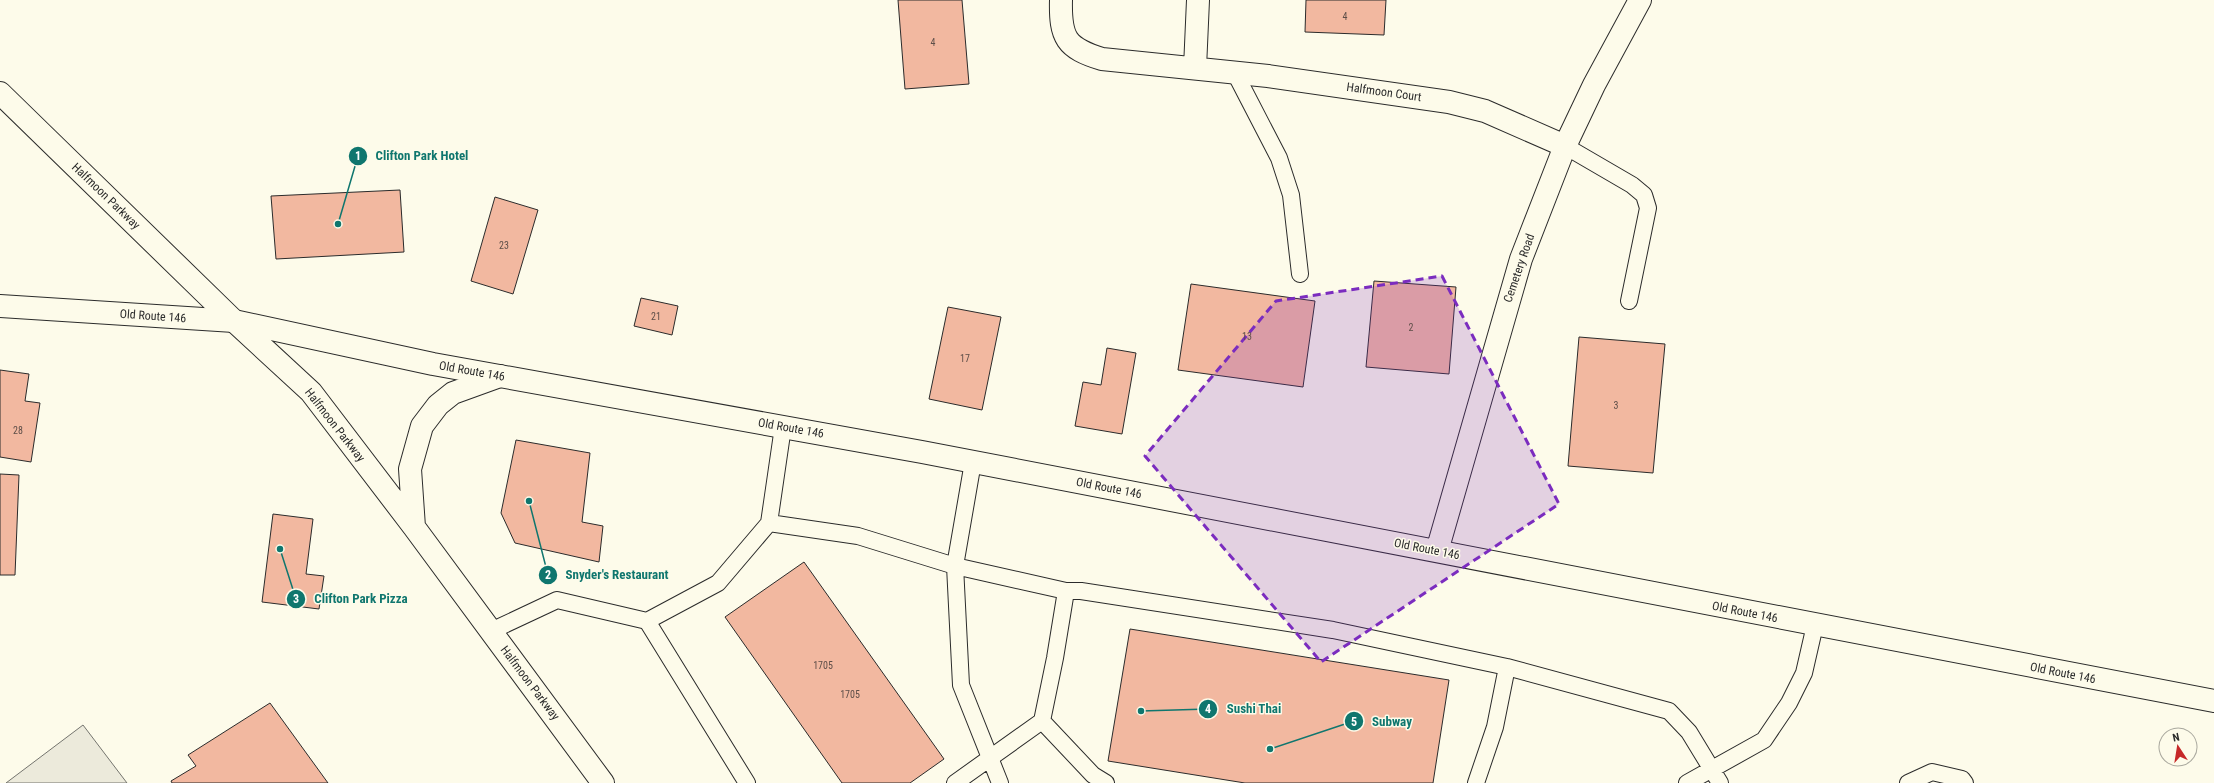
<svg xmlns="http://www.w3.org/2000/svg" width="2214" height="783" font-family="'Roboto Condensed',sans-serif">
<rect width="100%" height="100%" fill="#fdfbea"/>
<path fill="#eceadb" stroke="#74746e" d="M83,725L127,783H6Z"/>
<path fill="#f2b8a0" stroke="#2b2b2b" d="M898,0H962L969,84L905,89Z
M1306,0H1386L1384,35L1305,32Z
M400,190L404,252L276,259L271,196Z
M495,197L538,210L513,294L471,281Z
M1374,281L1456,287L1449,374L1366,367Z
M1191,284L1315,301L1303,387L1178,370Z
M641,298L678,306L672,335L634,326Z
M948,307L1001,317L982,410L929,399Z
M1579,337L1665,344L1653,473L1568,466Z
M1107,348L1136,353L1122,434L1075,426L1083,382L1101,385Z
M0,370L29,374L25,401L40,403L31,462L0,457Z
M516,440L590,453L582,522L603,526L599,562L515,543L501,513Z
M0,474L19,475L15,575H0Z
M273,514L313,519L306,574L324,576L319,609L262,602Z
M804,562L944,759L910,783H842L725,617Z
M1130,629L1449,680L1433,783H1245L1108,761Z
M270,703L328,783H172L171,781L196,766L188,755Z"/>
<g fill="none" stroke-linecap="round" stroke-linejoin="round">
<g stroke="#2b2b2b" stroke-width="18">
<path id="service" d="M1235,73L1279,158L1291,195L1300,274
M1565,146L1632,185L1644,195L1648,208L1629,301
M973,462L955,566L961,685L1000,783
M769,523L783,427
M647,621L747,783
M491,631L557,600L647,621L718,583L769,523L858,536L955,566L1066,591H1081L1333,630L1507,667L1669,711L1689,732L1720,783
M1042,721L1093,775L1106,783
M955,783L1042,721L1055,658L1066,591
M1476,783L1495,727L1507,667
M1687,783L1764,740L1789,703L1804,673L1815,625
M1908,783L1932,772L1962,779L1965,783"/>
</g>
<g stroke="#2b2b2b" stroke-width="24">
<path id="minor" d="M1061,0C1060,38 1066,48 1102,59L1268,76L1449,102L1485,111L1565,146
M1195,68L1198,0
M0,306L234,321"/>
</g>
<g stroke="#2b2b2b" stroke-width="24">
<path id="tertiary" d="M234,321L433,364L922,452L2214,701
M1437,551L1521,259L1565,146L1594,85L1640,0"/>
</g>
<g stroke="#2b2b2b" stroke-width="24">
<path id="primary" d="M0,93L234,321L311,392L414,527L603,783
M414,527L410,469L422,426L438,405L453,393L500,376"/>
</g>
<use href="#service" stroke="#fdfbea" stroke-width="16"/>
<use href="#minor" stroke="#fdfbea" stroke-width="22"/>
<use href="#tertiary" stroke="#fdfbea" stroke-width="22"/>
<use href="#primary" stroke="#fdfbea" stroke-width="22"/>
</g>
<path fill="#7b2cbf" fill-opacity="0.2" stroke="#7b2cbf" stroke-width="3" stroke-dasharray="8 5" stroke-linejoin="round" d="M1442,276L1559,504L1321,662L1145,456L1276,301Z"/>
<g text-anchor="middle" stroke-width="3" stroke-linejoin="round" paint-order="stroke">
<g font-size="10" fill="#5d4e48">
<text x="1345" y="20">4</text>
<text x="933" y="46">4</text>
<text x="504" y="249">23</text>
<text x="656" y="320">21</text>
<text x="1411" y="331">2</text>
<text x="1247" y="340">13</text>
<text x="965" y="362">17</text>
<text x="1616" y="409">3</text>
<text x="18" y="434">28</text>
<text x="823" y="669">1705</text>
<text x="850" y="698">1705</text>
</g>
<g font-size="12" fill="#2b2b2b" stroke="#fdfbea">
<text transform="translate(1384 92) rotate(8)" y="4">Halfmoon Court</text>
<text transform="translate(106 196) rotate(44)" y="4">Halfmoon Parkway</text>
<text transform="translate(1519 268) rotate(-71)" y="4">Cemetery Road</text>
<text transform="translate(153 316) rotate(4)" y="4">Old Route 146</text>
<text transform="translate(472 371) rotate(10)" y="4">Old Route 146</text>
<text transform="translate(335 425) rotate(52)" y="4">Halfmoon Parkway</text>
<text transform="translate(791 428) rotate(10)" y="4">Old Route 146</text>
<text transform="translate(1109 488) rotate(11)" y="4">Old Route 146</text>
<text transform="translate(1427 549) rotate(11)" y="4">Old Route 146</text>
<text transform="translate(1745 612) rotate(11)" y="4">Old Route 146</text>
<text transform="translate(2063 673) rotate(11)" y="4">Old Route 146</text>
<text transform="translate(530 683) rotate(53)" y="4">Halfmoon Parkway</text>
</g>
</g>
<path fill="none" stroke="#0f766e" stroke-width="1.5" d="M338 224L358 156M529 501L548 575M280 549L296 599M1141 711L1208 709M1270 749L1354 721"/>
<g fill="#0f766e" stroke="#fdfbea" stroke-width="1.5">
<circle cx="338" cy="224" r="4"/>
<circle cx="529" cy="501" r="4"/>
<circle cx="280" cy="549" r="4"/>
<circle cx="1141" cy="711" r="4"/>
<circle cx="1270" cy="749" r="4"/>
<circle cx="358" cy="156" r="10"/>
<circle cx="548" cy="575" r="10"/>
<circle cx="296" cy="599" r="10"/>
<circle cx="1208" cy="709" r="10"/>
<circle cx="1354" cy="721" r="10"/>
</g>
<g font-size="12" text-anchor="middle" font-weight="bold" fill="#fff">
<text x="358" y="160">1</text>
<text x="548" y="579">2</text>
<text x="296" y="603">3</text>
<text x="1208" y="713">4</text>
<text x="1354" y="726">5</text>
</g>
<g font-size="13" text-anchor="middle" font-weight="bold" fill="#0f766e" stroke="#fdfbea" stroke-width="3" stroke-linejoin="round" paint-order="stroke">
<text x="422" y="160">Clifton Park Hotel</text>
<text x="617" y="579">Snyder's Restaurant</text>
<text x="361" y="603">Clifton Park Pizza</text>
<text x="1254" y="713">Sushi Thai</text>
<text x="1392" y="726">Subway</text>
</g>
<g transform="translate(2178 747) rotate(348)"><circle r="19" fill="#fdfbea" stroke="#a9a89e"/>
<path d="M0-3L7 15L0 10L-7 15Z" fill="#c62828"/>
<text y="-6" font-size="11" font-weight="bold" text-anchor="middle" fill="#2b2b2b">N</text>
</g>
</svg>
